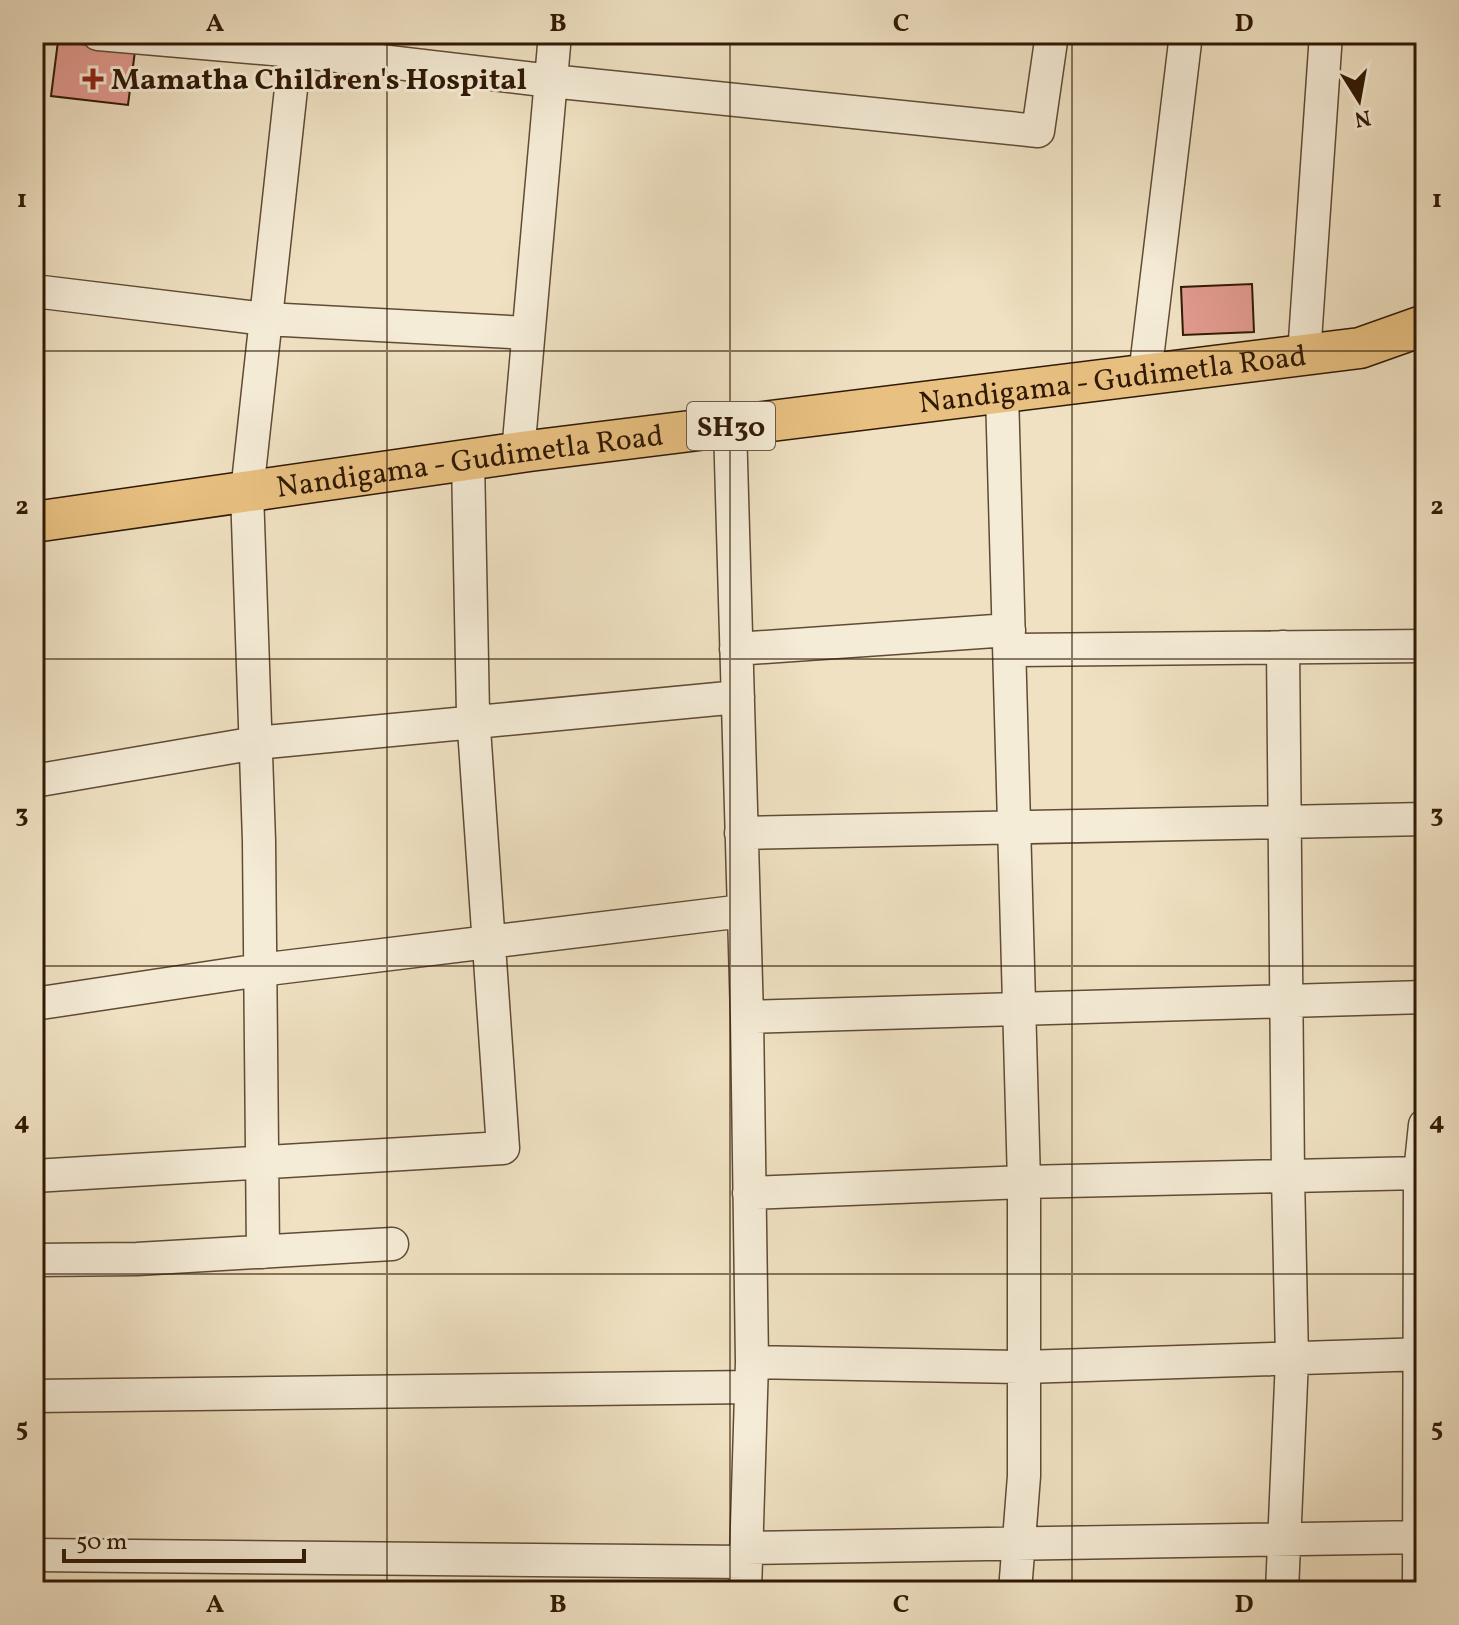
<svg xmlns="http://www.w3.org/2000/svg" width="1459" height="1625" font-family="Vollkorn,serif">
<rect width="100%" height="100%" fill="#efe1c2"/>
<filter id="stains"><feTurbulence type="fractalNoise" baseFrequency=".0025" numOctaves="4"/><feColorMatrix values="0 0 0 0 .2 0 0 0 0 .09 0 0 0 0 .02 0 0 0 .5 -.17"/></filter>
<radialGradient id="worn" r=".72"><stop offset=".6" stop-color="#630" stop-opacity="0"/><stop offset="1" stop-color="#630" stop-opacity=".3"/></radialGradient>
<path fill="#e39b90" stroke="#301905" stroke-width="2" d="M58,41L135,51L128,105L51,96Z
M1252,284L1254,332L1183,335L1181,287Z"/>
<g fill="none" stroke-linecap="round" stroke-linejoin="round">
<g stroke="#604b34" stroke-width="35">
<path id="minor" d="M98,34L295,51L551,81L1038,131L1052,34
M34,291L266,319L528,333
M1304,355L1326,34
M1145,375L1186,34
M1002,393L1024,1182V1476L1015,1591
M730,426L747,1017L752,1362L745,1591
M518,453L555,34
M736,649L1009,630
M1010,650L1425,646
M34,781L256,743L738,697
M741,833L1425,819
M34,1004L260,970L743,911
M747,1017L1425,997
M34,1176L503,1148L473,714L468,460
M749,1193L1024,1182L1420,1173
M263,1252L259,841L247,492L297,34
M34,1260L137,1259L392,1244
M752,1362L1024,1367L1425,1354
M34,1396L751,1387
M746,1548L1425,1537
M34,1555L746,1562
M1282,1591L1292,1359L1288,1176L1283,647
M1419,1591L1420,1173L1425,1125"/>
</g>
<g stroke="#301905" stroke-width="43">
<g id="major">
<path id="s1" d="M34,522L529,451L1360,348L1425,325"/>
</g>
</g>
<use href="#minor" stroke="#f5ecd7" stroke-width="32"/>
<use href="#major" stroke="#e8c081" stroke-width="40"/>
</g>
<path fill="none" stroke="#301905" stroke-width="2" stroke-opacity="0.55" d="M387,34V1591M730,34V1591M1072,34V1591M34,351H1425M34,659H1425M34,966H1425M34,1274H1425"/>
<path fill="#8f2418" stroke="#f5ecd7" stroke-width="3" d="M89 67h8v8h8v8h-8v8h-8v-8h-8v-8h8z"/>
<g text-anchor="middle" stroke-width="6" stroke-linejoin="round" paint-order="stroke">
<rect fill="#f5ecd7" stroke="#6b5844" stroke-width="2" x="687" y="402" width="88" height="48" rx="6"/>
<g font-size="28" font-weight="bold" fill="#301905">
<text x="731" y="436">SH30</text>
</g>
<g font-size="30" font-weight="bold" fill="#301905" stroke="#f5ecd7" text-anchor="start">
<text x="111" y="89">Mamatha Children's Hospital</text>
</g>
<g font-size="30" fill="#301905" stroke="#f5ecd7">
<text dy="10" stroke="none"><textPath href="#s1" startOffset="1088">Nandigama - Gudimetla Road</textPath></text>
<text dy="10" stroke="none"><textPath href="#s1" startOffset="440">Nandigama - Gudimetla Road</textPath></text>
</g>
</g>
<rect width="1459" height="1625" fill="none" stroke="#efe1c2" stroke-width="88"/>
<g transform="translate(1359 100) rotate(169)" stroke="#f5ecd7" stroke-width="6" paint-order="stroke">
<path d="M0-6L14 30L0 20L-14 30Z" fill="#301905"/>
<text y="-12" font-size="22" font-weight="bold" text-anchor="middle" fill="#301905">N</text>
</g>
<path d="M64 1549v12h240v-12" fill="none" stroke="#301905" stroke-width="4"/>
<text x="76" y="1549" font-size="24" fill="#301905" stroke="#f5ecd7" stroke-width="6" paint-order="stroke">50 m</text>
<rect x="44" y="44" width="1371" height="1537" fill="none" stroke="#301905" stroke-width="3"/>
<g font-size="26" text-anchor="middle" font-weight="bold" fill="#301905">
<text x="215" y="31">A</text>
<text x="558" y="31">B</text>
<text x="901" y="31">C</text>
<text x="1244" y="31">D</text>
<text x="22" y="207">1</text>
<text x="1437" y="207">1</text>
<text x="22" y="514">2</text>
<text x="1437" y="514">2</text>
<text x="22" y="822">3</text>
<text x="1437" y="822">3</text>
<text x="22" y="1129">4</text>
<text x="1437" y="1129">4</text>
<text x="22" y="1436">5</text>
<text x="1437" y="1436">5</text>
<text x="215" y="1612">A</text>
<text x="558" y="1612">B</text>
<text x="901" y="1612">C</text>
<text x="1244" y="1612">D</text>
</g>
<rect width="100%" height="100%" filter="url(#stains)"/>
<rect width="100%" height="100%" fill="url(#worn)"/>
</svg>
